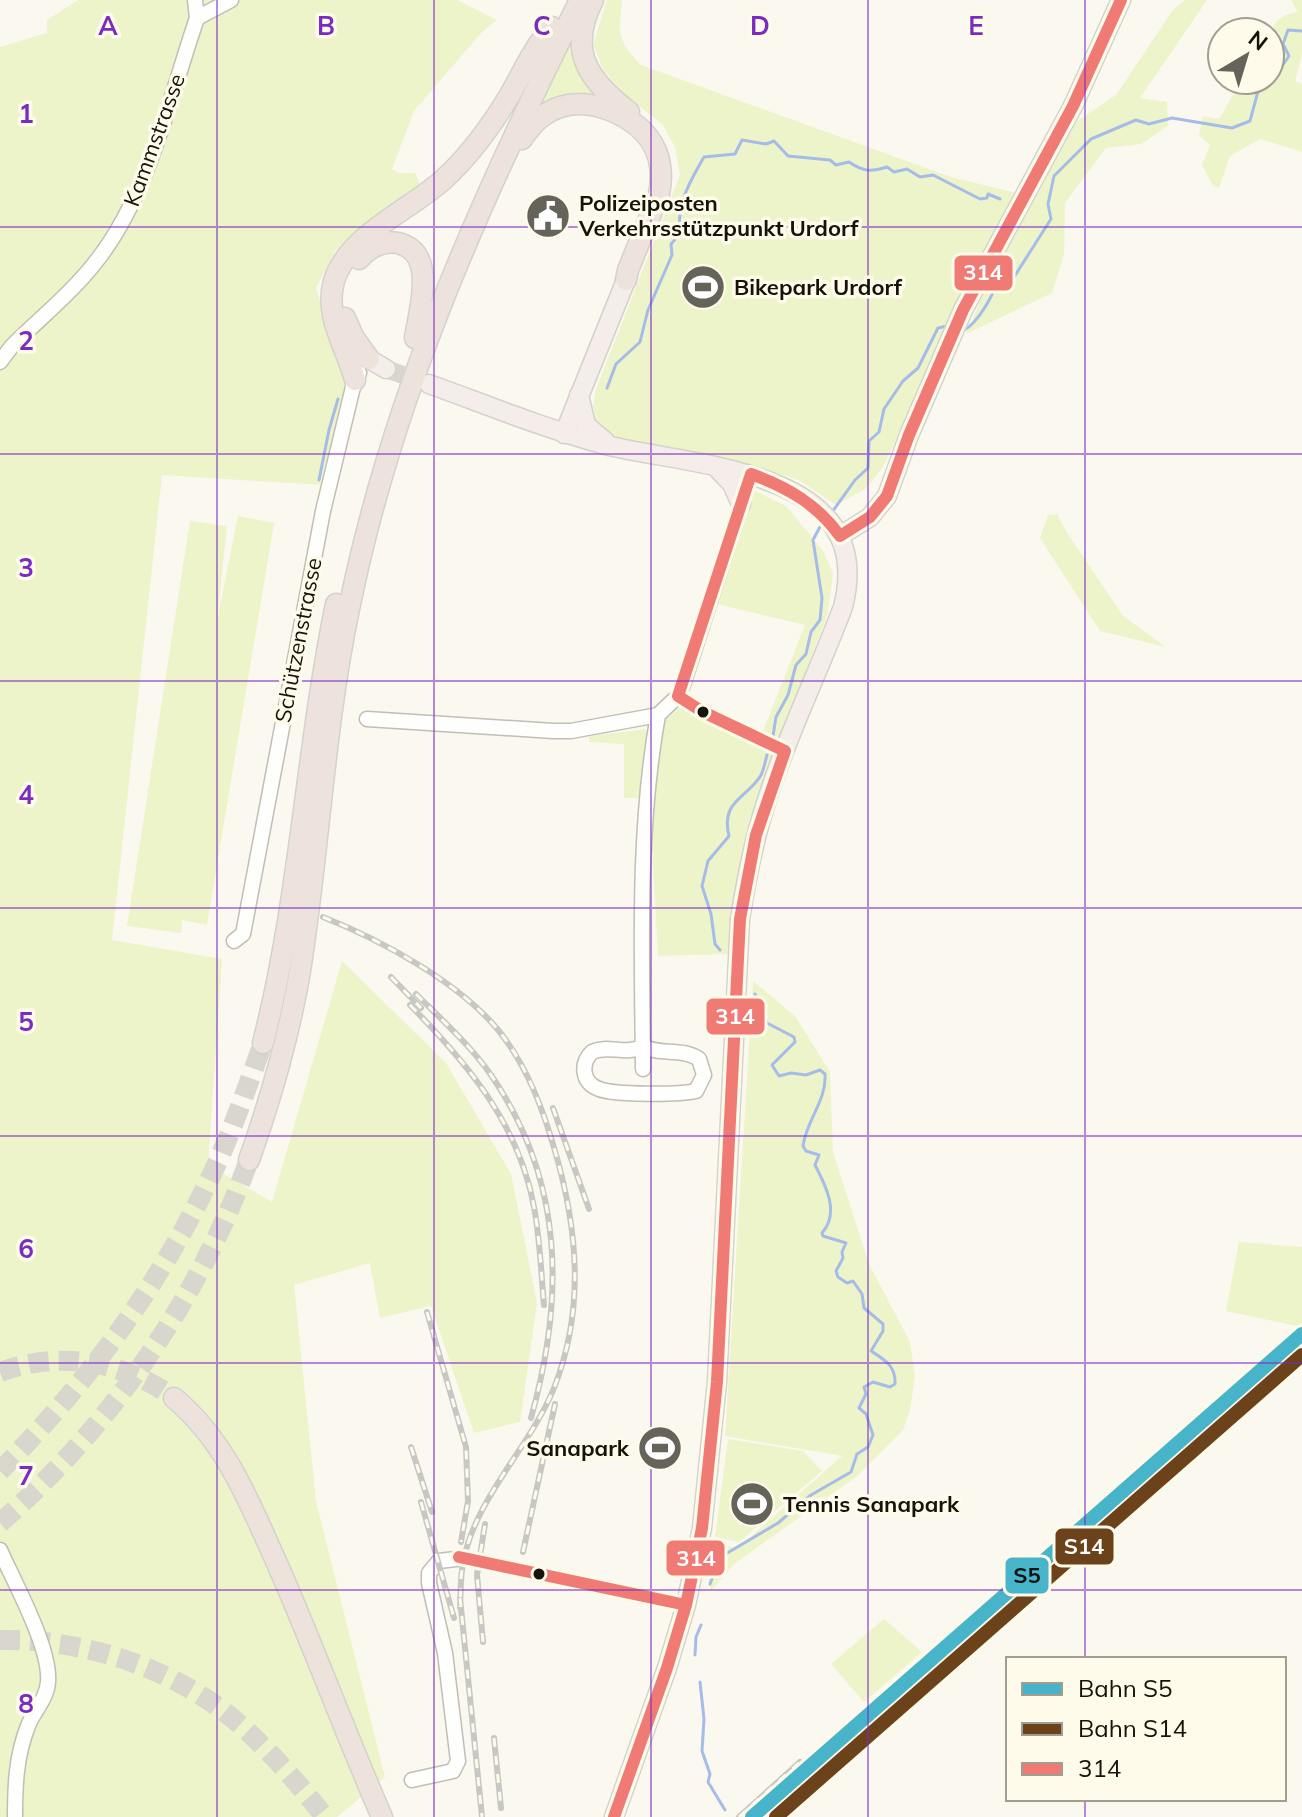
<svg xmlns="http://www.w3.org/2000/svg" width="1302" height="1817" font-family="Mulish,sans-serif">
<rect width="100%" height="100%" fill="#faf8ef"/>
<path fill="#eef4c9" d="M78,0H457L497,20L481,33L414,111L392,169L399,173H415L420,184L335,251L316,288L329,330L345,366L344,395L322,485L162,475L112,940L222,959L208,1165L272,1202L342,961L446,1063L511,1174L537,1303L520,1422L474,1433L431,1306L380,1318L370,1263L294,1285L316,1501L385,1777L337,1817H0V47L47,33V20Z
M607,0H622C619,36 616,38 641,65L951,177L1016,193L978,264L883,467L865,489L836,505L799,480L742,463L611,439L596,429L593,406L596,389L680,175L675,147L663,125L624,94L603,69L593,44Z
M1185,0H1207L1140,98L1167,102L1168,126L1141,144L1106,148L1065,203L1064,254L1052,293L966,334L987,286L1077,121L1116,95L1173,10Z
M1291,0H1302V53L1295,81L1302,84V152L1260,139L1230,156L1219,188L1213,186L1202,165L1210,145L1199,135L1203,116L1219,119L1242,80H1270C1270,50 1261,17 1298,12Z
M571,39L577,61L605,104L536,110Z
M755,491L786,506L823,551L833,573L828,614L759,792L738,872L729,954L658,956L650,811L663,722L681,707L763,731L805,625L713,603Z
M1057,514L1066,531L1123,616L1166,647L1100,631L1040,538L1048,515Z
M238,516L274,523L207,925L182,920L181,933L127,926L190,521L227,526L217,621Z
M647,729L642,798H624V744L589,742V736Z
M753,981L795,1016L830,1072L833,1152L869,1264L910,1342L915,1376L910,1410L903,1430L856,1477L734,1564L711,1591L708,1576L714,1544L738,1548L842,1456L725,1436Z
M1239,1242L1302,1247V1327L1226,1311Z
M728,1439L803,1451L822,1471L739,1542L715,1537Z
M884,1619L922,1652L864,1702L831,1664Z"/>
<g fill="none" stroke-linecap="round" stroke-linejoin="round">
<path stroke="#a5bce9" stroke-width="3" d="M1270,74L1282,66L1289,56L1283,44L1288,30L1302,31
M964,330C978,323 995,293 998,278L1014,277L1051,219L1048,204L1054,176L1091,139L1136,120L1149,124L1172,118L1232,128L1250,121L1261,80
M607,388L616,364L640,342L648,310L672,255L671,244L680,234C676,205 690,181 704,157L735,154L742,140L766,144L774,141L788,156L830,160L836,165L849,162C864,172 870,172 887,167L894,172L907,169L920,177L933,175L980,199L987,198L988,194L1000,199
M319,480L329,430L338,399
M830,515L855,480L868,468L869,441L879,432L884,409L903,381L918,368L938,328L947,326
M773,736L776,717L788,695L796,665L806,654L811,632L820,620L822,598L813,540L822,523
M720,950L715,944L711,914L702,886L708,861L729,836C720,800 748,798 761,775C764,769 765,762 767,755
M710,1584L717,1566L724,1555L778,1523L811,1495L851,1472L857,1454L868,1447L873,1435L866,1414L859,1408L866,1394L864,1387L873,1382L890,1387L895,1384C896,1366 885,1360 871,1351L883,1331V1324L864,1308L862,1294L853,1281L847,1283L838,1277L836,1271L843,1258L842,1252L846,1243L823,1236L822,1233C840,1213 826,1186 815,1165L819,1155L806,1151L803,1146C806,1121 827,1100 825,1074L820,1070L806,1075L791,1073L779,1076L772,1065L795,1042L794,1037L767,1023L755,994
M695,1655L696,1637L701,1625
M700,1682L704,1719L702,1751L710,1774L708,1782L725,1810"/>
<path stroke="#d8d6cd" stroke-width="18" stroke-dasharray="18 9" stroke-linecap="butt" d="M386,369L426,383"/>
<path stroke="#d8d6cd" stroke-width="20" stroke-dasharray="20 10" stroke-linecap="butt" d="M0,1372C60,1350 123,1361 174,1398
M0,1471C88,1382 158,1288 212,1174C232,1132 247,1087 263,1043
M0,1523C111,1426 199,1299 249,1160
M0,1640C83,1639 174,1667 238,1723C270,1751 298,1783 325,1817"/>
<g stroke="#c0beb5" stroke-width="17">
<path id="minor" d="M197,18L231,0
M0,362L12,346C40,318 74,291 98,259C147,196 169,102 194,27L197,18L195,0
M367,719L553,731H571L658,715
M234,941L243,934L323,511L353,387L359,373
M642,1046C660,1056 681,1047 699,1059L704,1075L696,1091C678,1095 615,1095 599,1089C582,1083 580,1064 592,1052C608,1044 628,1056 642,1046Z
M643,1069C642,950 637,832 658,715L678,696L683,685L751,474
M0,1550C14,1582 51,1648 48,1682C47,1699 33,1712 28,1726C16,1756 15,1786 15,1817
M412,1780L453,1771L458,1761L445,1653L429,1583V1573L439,1561L464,1558L686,1605"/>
</g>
<g stroke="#d3d2cd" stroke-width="21">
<path id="major" d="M369,359L386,369
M429,384C487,405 543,428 602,444C689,467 879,466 843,607C818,673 786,738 765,806C753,843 746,881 740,919L717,1382L702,1528L686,1605L667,1668L614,1817
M579,395L586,425L606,442
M564,434L626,280
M715,466L732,484L741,504
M840,536L870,517L887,496L909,435L963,310L1073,106L1121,0"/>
</g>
<g stroke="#d3d2cd" stroke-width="23">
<path id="highway" d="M593,0C567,51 588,80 629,112
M522,139C543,105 576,96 612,111C649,127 667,154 659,194L628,270L626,280
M359,259C369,248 382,240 398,243C438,253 419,310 415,338
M345,318L354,338L369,359
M355,380C346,346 324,317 334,281C347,236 410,210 444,179C471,154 492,125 511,93C524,70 534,47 552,27
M263,1043C300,899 306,750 336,604
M249,1160C271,1098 289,1036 300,971C319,851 324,728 349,609C392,395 483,194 580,0
M174,1398C227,1442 251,1506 279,1568C315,1650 346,1735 382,1817"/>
</g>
<use href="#minor" stroke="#fefefd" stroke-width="14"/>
<use href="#major" stroke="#f5ede9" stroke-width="18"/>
<use href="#highway" stroke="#eee2dd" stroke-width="20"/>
<g stroke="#c7c7c4" stroke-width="6">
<path id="rail" d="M323,917C381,940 459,982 499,1031C527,1066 543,1109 555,1151C578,1230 585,1310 554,1388C530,1447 478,1495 464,1558C460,1574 461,1591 460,1607
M391,977L421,1008
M416,994C442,1020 470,1045 491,1075C564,1181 565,1297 531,1418
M410,1005C467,1063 519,1124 534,1207C540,1239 541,1272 544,1305
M553,1108L589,1209
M427,1312L466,1447L468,1501L461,1542
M411,1447L432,1512
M421,1502L454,1618
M523,1552L555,1404
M460,1598L482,1817
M483,1642L477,1575L485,1524
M494,1738L501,1808
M739,1817L800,1762"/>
</g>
<use href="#rail" stroke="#fefbeb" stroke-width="3" stroke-dasharray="9" stroke-linecap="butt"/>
<g stroke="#fefbeb" stroke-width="18">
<path id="bus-1" d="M751,474C787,487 817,504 840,536
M840,536L870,517L887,496L909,435L963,310L1073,106L1121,0
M678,696L751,474
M678,696L703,712L785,751
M459,1557L686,1605
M614,1817L667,1668L686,1605L702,1528L717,1382L740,919L756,835L785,751"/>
</g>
<use href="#bus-1" stroke="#f07b74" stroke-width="12"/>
<g stroke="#fefbeb" stroke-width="20">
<path id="rail-1" d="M752,1817L1302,1334"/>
</g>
<g stroke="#fefbeb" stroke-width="20">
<path id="rail-2" d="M776,1817L1302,1355"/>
</g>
<use href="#rail-1" stroke="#48b4ca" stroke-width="14"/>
<use href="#rail-2" stroke="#6c421b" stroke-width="14"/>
</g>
<path fill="none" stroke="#7b2cbf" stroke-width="2" stroke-opacity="0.55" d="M217,0V1817M434,0V1817M651,0V1817M868,0V1817M1085,0V1659M0,227H1302M0,454H1302M0,681H1302M0,908H1302M0,1136H1302M0,1363H1302M0,1590H1302M1085,1799V1817"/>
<defs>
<g id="civic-disc" transform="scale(2.3)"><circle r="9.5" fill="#65635a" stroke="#fefbeb"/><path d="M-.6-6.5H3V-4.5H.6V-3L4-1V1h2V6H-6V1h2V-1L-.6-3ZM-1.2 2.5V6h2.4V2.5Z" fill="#fff"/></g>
<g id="stadium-disc" transform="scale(2.3)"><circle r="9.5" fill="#65635a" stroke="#fefbeb"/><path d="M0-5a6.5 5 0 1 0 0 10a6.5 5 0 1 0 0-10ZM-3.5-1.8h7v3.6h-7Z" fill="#fff"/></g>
</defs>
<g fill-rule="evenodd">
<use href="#civic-disc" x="548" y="216"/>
<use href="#stadium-disc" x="703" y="287"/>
<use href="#stadium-disc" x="660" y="1448"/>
<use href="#stadium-disc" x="752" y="1504"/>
</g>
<g fill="#15130a" stroke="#fefbeb" stroke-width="3">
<circle cx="703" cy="712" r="7"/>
<circle cx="539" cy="1574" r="7"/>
</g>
<g text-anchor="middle" stroke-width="7" stroke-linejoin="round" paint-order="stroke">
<g font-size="22" fill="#15130a" stroke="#fefbeb">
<text transform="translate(154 140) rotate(-70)" y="8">Kammstrasse</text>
<text transform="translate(298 640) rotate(-79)" y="8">Schützenstrasse</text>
</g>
<g font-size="22" font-weight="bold" fill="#15130a" stroke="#fefbeb" text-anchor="start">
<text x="579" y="211">Polizeiposten<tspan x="579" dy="25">Verkehrsstützpunkt Urdorf</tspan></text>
<text x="734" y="295">Bikepark Urdorf</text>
<text x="629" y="1456" text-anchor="end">Sanapark</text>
<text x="783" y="1512">Tennis Sanapark</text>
</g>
</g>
<g font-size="26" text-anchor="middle" font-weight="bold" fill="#7b2cbf" stroke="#fefbeb" stroke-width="7" stroke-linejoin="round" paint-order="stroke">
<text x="108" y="35">A</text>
<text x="326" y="35">B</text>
<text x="542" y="35">C</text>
<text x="760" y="35">D</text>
<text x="976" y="35">E</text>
<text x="26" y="123">1</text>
<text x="26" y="350">2</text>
<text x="26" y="577">3</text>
<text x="26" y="804">4</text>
<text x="26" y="1031">5</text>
<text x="26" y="1258">6</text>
<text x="26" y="1485">7</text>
<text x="26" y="1713">8</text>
</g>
<g stroke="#fefbeb" stroke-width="3">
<rect x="953" y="254" width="61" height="38" rx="8" fill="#f07b74"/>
<rect x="705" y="997" width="61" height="39" rx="8" fill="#f07b74"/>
<rect x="1054" y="1527" width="61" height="39" rx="8" fill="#6c421b"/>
<rect x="665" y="1539" width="61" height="38" rx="8" fill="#f07b74"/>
<rect x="1004" y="1556" width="46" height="39" rx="8" fill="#48b4ca"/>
</g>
<g font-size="22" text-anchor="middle" font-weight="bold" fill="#fff">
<text x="983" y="280">314</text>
<text x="735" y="1024">314</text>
<text x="1084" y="1554">S14</text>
<text x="696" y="1566">314</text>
</g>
<g font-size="22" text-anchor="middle" font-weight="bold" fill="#111">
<text x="1027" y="1583">S5</text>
</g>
<rect x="1006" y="1657" width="280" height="144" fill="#fefbeb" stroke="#a19e91" stroke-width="2"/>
<rect x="1022" y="1683" width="40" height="12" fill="#48b4ca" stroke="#a19e91" stroke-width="2"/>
<text x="1078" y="1697" font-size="24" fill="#15130a">Bahn S5</text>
<rect x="1022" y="1723" width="40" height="12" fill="#6c421b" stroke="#a19e91" stroke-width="2"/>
<text x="1078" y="1737" font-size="24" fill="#15130a">Bahn S14</text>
<rect x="1022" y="1763" width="40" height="12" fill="#f07b74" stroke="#a19e91" stroke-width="2"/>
<text x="1078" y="1777" font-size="24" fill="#15130a">314</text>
<g transform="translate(1246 56) rotate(38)"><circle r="38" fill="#fefbeb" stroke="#a19e91" stroke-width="2"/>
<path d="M0-6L14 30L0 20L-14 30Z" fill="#65635a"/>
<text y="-12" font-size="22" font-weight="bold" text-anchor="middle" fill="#15130a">N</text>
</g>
</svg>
